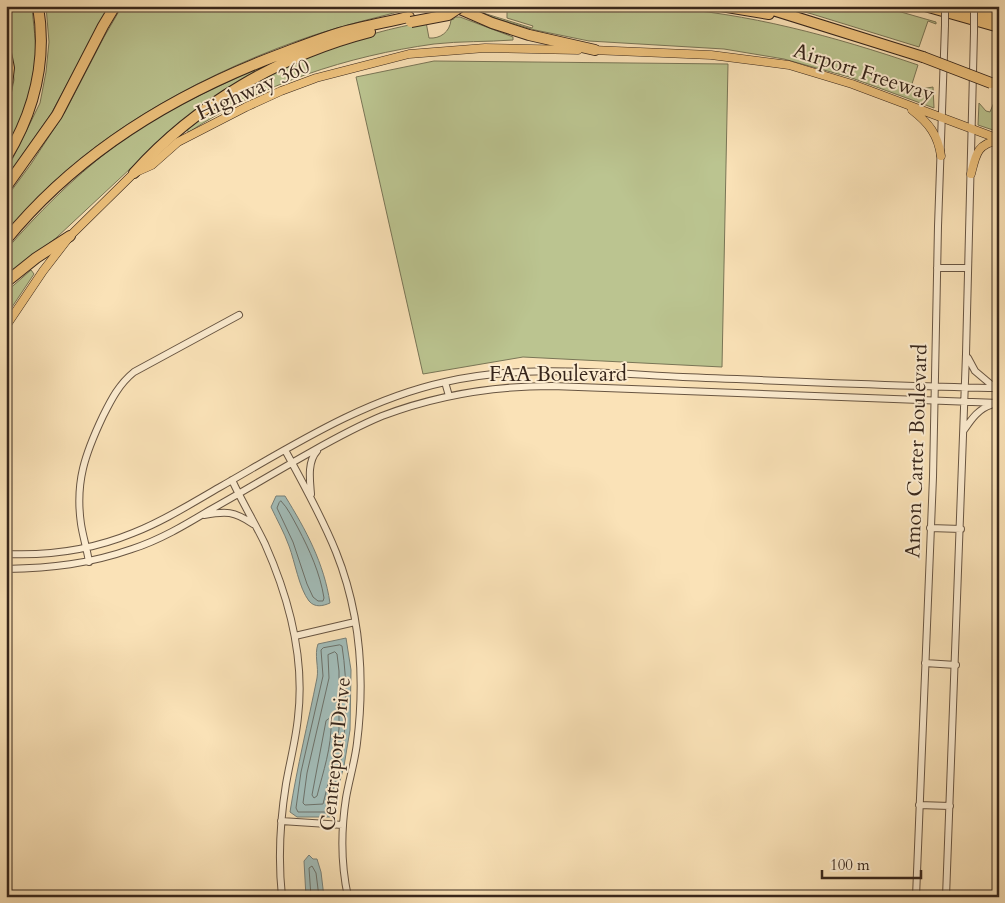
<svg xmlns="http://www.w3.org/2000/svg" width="1005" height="903" font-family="Cardo,serif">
<rect width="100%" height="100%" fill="#fae2b7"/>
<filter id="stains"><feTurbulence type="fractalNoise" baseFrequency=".004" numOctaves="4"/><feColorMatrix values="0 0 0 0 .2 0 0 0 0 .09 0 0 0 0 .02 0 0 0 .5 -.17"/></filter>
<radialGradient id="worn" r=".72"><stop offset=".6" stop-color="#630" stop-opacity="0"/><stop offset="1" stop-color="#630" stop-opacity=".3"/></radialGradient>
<path fill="#bbc490" stroke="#797556" d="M6,6H32C33,24 37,43 35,61C32,90 22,123 6,149V106L11,94L14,80L12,60L6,43Z
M46,6H109L51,114L6,178V172L40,103L46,72L49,42Z
M122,6H406V10C370,19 333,28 297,41C191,79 77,143 6,233V198L31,164L65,112L104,37Z
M582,6C608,6 633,5 659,7C748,13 833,36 918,65L911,87L921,89L933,87L934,108L849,77L784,59L724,49L589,41L535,30L481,14L483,13L532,28L533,26L507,18V11Z
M782,6H880L936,22V24L928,21L919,47L812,14Z
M454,17H460L513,37V40C487,42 460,41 434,44C347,56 262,84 189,132L186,130C199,119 212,108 226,99C280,63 362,32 426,22L429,38C440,39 450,32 451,20L454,19Z
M434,61L728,64L722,367L523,357L423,374L356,77Z
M262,66L264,69L191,116L132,167L56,238L6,276V250C38,213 72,179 111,149C156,114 210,90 262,66Z
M997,95H999V132L978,125L979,103L986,111L990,112Z
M31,270L34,274L6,316V292Z"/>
<path fill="#a2bcb8" stroke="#778079" d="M276,496H285C306,530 324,563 330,603C323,606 315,608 309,601C299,588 295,562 289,546C284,532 277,520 271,507Z
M346,638L351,670L350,730L344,766L335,799L334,817H297L290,812C297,767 308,723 317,678C319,667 314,655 318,644Z
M309,855L313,859H317L321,872L324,897H306L304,861Z"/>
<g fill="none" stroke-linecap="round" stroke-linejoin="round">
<path stroke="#6c716a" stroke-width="1" d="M281,501C288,508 293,519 298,528C310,551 320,573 324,598L323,601H318L313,597L307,584L293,542L277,508L279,503Z
M340,645L342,646C348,684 347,728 340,765C336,780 331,794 329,810L327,812H298L296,808L301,772L323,676L321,650L323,648Z
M335,652L337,654L339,671V729L333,764L323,804L305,805L303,803L307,773L329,678L328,655Z
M329,719L331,721C332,747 323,772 317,796L314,798L312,795L326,721Z
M311,897L309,868L312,866L316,873L319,897"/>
<g stroke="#685542" stroke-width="8">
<path id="minor" d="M937,268H968
M968,358L975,371L994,387
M445,382L449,396
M964,430C971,420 978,409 991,405
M285,450C303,483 322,517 336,552C360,612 365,679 357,743C355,761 349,780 346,798C341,830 341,865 348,897
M232,480C242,502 255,523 265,544C289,598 305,658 298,717C296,739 290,761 286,784C280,821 278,859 282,897
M311,494C310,481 307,462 317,451
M204,515C226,511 234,511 253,524
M930,528L961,529
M6,554C49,556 94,549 133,533C164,521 192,503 220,487C292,446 363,400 445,382C523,364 603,373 683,377C788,381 893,386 999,388
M89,562C87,549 83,537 81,524C75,482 85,454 103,416C111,400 119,384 134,372L239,315
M6,569C52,568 89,564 132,549C160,540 185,525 210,510C244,491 277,471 311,452C334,439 358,426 382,416C437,395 493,386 552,386L999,403
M295,636L355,622
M925,663L956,665
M919,805L950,806
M281,821L343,825
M916,897L933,477L938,226L945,25
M946,897L966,354L974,32"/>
</g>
<g stroke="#37261b" stroke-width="9">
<path id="major" d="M592,50L711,55L789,65L852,84L999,139
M912,110C929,123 938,135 941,156
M971,174C976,154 977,144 999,140
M6,326L43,271L70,236L134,173L152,165L178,142L246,107L281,91L316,78L409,54L485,48L578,50"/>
</g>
<g stroke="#37261b" stroke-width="12">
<path id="highway" d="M453,6L492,23L529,35L595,50
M721,6L769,14
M760,6L923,57
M925,6L999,27
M959,6L999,17
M993,6L999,8
M6,53L9,68L6,92
M6,158C34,112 47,60 38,6
M134,173C196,104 281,55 370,32
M6,187L57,115L103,26L115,6
M6,240C77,153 175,94 278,55C302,46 326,36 350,30C370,25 390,21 409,17
M6,282L36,258L70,236"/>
</g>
<use href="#minor" stroke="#fcecd0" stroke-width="6"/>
<use href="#major" stroke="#edc17c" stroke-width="8"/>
<use href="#highway" stroke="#edc17c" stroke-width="10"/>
<g stroke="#685542" stroke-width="8" stroke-linecap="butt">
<path id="minor-bridge" d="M945,25V6
M974,32V6"/>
</g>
<g stroke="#37261b" stroke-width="12" stroke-linecap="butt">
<path id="highway-bridge" d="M411,22L448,15L460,7
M923,57L991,83"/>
</g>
<use href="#minor-bridge" stroke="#fcecd0" stroke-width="6"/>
<use href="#highway-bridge" stroke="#edc17c" stroke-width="10"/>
</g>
<g text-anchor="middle" stroke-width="4" stroke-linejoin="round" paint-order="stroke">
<g font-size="21" fill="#37261b" stroke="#fcecd0">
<text transform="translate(864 72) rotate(18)" y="7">Airport Freeway</text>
<text transform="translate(253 89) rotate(-24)" y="7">Highway 360</text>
<text x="558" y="381">FAA Boulevard</text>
<text transform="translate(916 451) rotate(-88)" y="7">Amon Carter Boulevard</text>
<text transform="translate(335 754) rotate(-84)" y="7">Centreport Drive</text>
</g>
</g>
<rect width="1005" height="903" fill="none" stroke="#fae2b7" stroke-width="25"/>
<rect x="8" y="8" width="990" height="888" fill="none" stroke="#37261b" stroke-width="2.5"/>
<rect x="12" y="12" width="980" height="878" fill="none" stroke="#37261b"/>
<path d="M822 870v8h99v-8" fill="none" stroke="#37261b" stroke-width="2.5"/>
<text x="830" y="870" font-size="15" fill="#37261b" stroke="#fcecd0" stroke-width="4" paint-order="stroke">100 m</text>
<rect width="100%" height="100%" filter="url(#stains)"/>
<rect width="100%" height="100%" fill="url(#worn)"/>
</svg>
